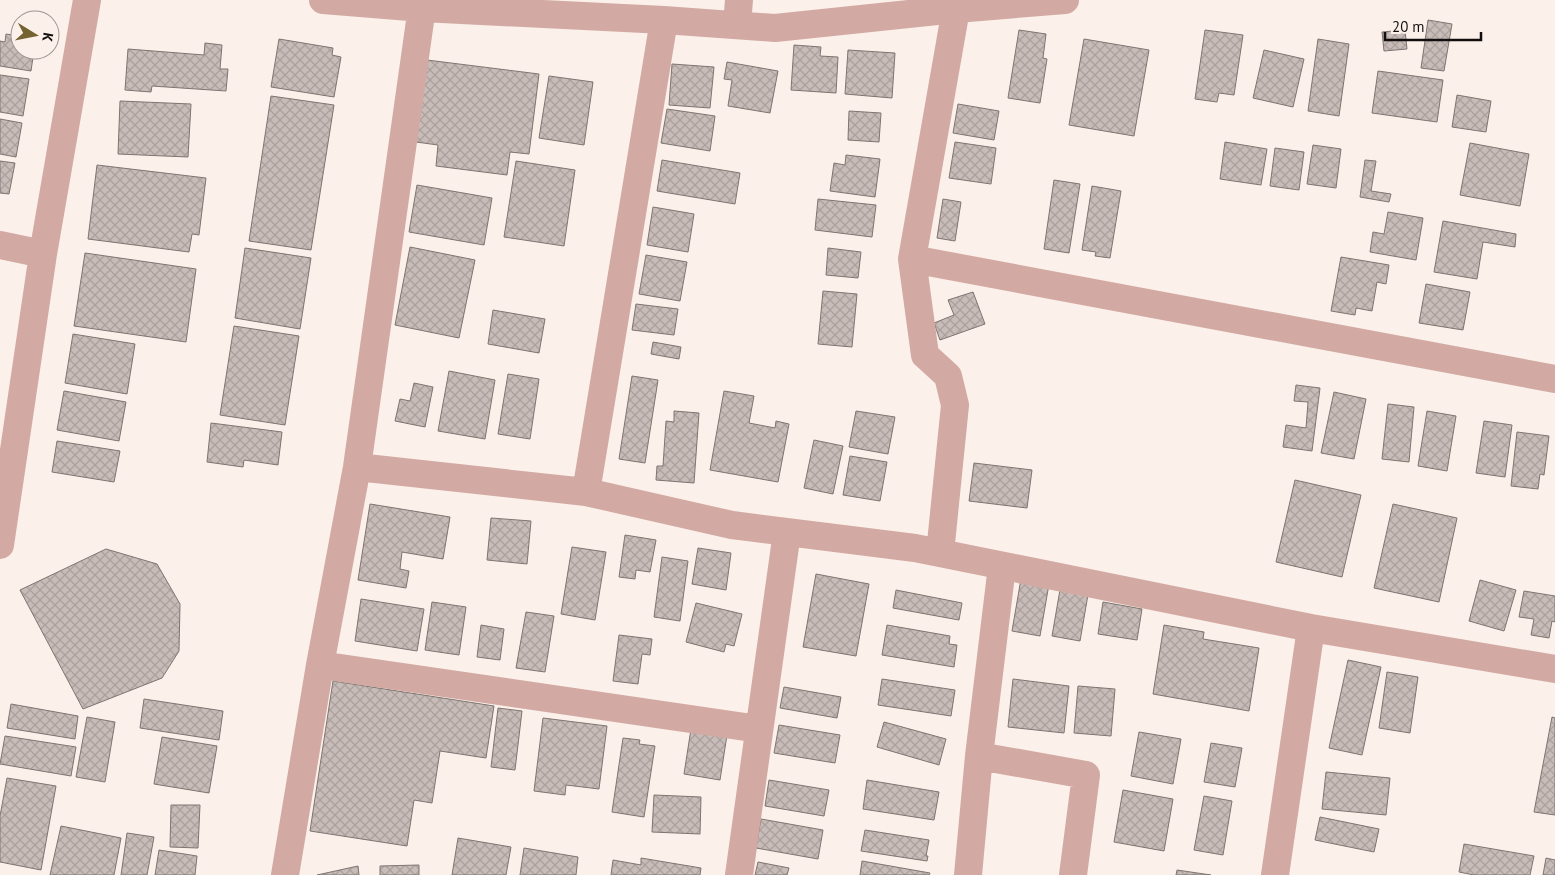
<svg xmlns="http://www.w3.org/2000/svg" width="1555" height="875" font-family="'PT Sans',sans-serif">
<defs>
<pattern id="building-cross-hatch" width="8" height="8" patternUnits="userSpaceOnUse" patternTransform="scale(1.25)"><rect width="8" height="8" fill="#c8bcb8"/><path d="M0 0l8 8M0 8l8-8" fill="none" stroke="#aba09d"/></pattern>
</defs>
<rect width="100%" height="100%" fill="#fcf0eb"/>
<path fill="url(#building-cross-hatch)" stroke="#7e7470" d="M1428,20L1452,24L1444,71L1421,68Z
M1019,30L1046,34L1043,58L1047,59L1040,103L1008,98Z
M1205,30L1243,35L1234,95L1219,93L1217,102L1195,99Z
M1405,30L1407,49L1384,51L1382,32Z
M6,34L20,36V50H34L31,71L0,66V41L5,42Z
M279,39L333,48L332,55L341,57L334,97L271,87Z
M1084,39L1149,50L1134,136L1069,125Z
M1318,39L1349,44L1339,116L1308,111Z
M205,43L222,45L220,69H228L226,91L152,86L151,92L125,90L128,49L204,55Z
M794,45L821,47L820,56L838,57L836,93L791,90Z
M848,50L895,53L892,98L845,94Z
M1264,50L1304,59L1293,107L1253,98Z
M427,60L539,74L529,154L510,152L507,175L436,166L438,145L416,142Z
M727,62L778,71L770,113L728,106L732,80L724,79Z
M672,64L714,67L710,108L669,105Z
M1378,71L1443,80L1437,122L1372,113Z
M0,75L29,79L23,116L0,112Z
M549,76L593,82L584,145L539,138Z
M1457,95L1491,101L1486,132L1452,127Z
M271,96L334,105L311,250L249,241Z
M120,101L191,104L188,157L118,154Z
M958,104L999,111L994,140L953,133Z
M667,109L715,116L710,151L661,143Z
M849,111L881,113L879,142L848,140Z
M0,119L22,123L16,157L0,154Z
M955,142L996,148L991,184L949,178Z
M1225,142L1267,149L1261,185L1220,179Z
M1470,143L1529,154L1520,206L1460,195Z
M1313,145L1341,149L1336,188L1307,184Z
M1275,148L1304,152L1299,190L1270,186Z
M846,155L880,159L875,197L830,191L834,163L845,165Z
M662,160L740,173L735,204L657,191Z
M1365,160L1376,161L1371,191L1391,194L1389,202L1360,197Z
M0,161L15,163L9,194L0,193Z
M516,161L575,170L564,246L504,237Z
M97,165L206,178L199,235L192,234L189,252L88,239Z
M1054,180L1080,184L1069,253L1044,249Z
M417,185L492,198L484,245L409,232Z
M1092,186L1121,191L1110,258L1095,256L1096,252L1082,250Z
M818,199L876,205L872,237L815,230Z
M943,199L961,202L955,241L937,238Z
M653,207L694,214L688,252L647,245Z
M1388,212L1423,218L1416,260L1370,252L1373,232L1384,234Z
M1443,221L1516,234L1515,247L1483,242L1477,279L1434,272Z
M410,247L475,260L459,338L395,325Z
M245,248L311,258L300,329L235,318Z
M828,248L861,252L858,278L826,275Z
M85,253L196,269L186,342L74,326Z
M646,255L687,262L680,301L639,294Z
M1341,257L1389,265L1386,284L1377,282L1372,311L1356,308L1355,315L1331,311Z
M1426,284L1470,292L1463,330L1419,323Z
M823,291L857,294L852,347L818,344Z
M973,292L985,324L940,340L934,323L954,315L948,300Z
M636,304L678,309L674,335L632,330Z
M493,310L545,319L539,353L488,344Z
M234,326L299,336L285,425L220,415Z
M73,334L135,344L127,394L65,383Z
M653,342L681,347L679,359L651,354Z
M449,371L495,380L485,439L438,431Z
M508,374L539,379L530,439L498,434Z
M632,376L658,380L645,463L619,459Z
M414,383L433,387L425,427L395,421L400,399L410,401Z
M1296,385L1320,388L1312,451L1283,447L1286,425L1306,428L1308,402L1294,401Z
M64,391L126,402L119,441L57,430Z
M724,391L754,396L749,423L775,428L776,421L789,424L778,482L710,470Z
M1334,392L1366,399L1354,459L1321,453Z
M1388,404L1414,407L1409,462L1382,459Z
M674,411L699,413L694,483L656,480L657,466H663L666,421L674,422Z
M856,411L895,417L888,454L849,447Z
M1427,411L1456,416L1447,471L1418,466Z
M1484,421L1512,425L1505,477L1476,473Z
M211,423L282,432L278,465L244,460L243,467L207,462Z
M1517,432L1549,436L1544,475L1540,474L1538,489L1511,486Z
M814,440L843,446L833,494L804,488Z
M57,441L120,451L114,482L52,472Z
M850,456L887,462L880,501L843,495Z
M974,463L1032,470L1027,508L969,501Z
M1295,480L1361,495L1342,577L1276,562Z
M370,504L450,517L443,559L402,552L400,569L409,571L406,588L358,580Z
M1393,504L1457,518L1439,602L1374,588Z
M491,518L531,521L527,564L487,560Z
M625,535L656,540L650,572L636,570L635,579L619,577Z
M572,547L606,552L595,620L561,614Z
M698,548L731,553L726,590L692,584Z
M106,549L157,564L180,604L179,651L162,678L83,709L20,590Z
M662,557L688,561L680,621L654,617Z
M816,574L869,584L856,656L803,647Z
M1021,579L1049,584L1040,636L1012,631Z
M1480,580L1516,590L1504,631L1469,621Z
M1061,584L1089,589L1080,641L1052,636Z
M896,590L962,603L959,620L893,608Z
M1524,591L1555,596V622L1552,621L1549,638L1531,635L1534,619L1519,617Z
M361,599L424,609L417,651L355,641Z
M432,602L466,607L459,655L425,650Z
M1103,602L1142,609L1137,640L1098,634Z
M696,603L742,614L734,646L726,644L724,652L686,642Z
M526,612L554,616L545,672L516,668Z
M481,625L504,629L500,660L477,657Z
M887,625L950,636L949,644L957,645L954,667L882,655Z
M1164,625L1204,632L1203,639L1259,648L1249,711L1153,694Z
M619,635L652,639L650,655L642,654L638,684L613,681Z
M1348,660L1381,667L1362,755L1329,748Z
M1387,672L1418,677L1410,733L1379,728Z
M882,679L955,690L951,716L878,705Z
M1013,679L1069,686L1064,733L1008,727Z
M333,681L494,706L486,758L440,751L432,803L414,800L407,846L310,831Z
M1078,686L1115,689L1111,736L1074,733Z
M784,687L841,697L837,718L780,708Z
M144,699L223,711L219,740L140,728Z
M11,704L78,716L75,739L7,728Z
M498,708L522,711L515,770L491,767Z
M87,717L115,722L105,782L76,777Z
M1552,717L1555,718V815L1534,812Z
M543,718L607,726L599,789L566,785L565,795L534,791Z
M884,722L946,739L939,765L877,747Z
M779,725L840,735L835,763L774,753Z
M691,729L727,735L720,780L684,774Z
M1139,732L1181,739L1173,784L1131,776Z
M5,736L76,747L71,776L0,764Z
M162,737L217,746L209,793L154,784Z
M623,738L640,740L639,744L655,746L644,817L612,812Z
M1211,743L1242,748L1235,787L1204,782Z
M1326,772L1390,778L1386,815L1322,809Z
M7,778L56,786L41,870L0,862V816Z
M769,780L829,790L824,816L765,806Z
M867,780L939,792L934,820L863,809Z
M1123,790L1173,799L1164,851L1114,842Z
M654,795L701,797L700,834L652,832Z
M1204,796L1232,801L1223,855L1194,850Z
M171,805H200L198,848L170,847Z
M1320,817L1379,829L1374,852L1315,840Z
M761,819L823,830L818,859L756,848Z
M61,826L121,838L114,875H50Z
M865,830L929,840L926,856H928L927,861L861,851Z
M127,833L154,837L147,875H121Z
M458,838L511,847L506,875H452Z
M1464,844L1534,856L1530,875H1474L1459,872Z
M524,848L578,857L576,875H520Z
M159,850L197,856L195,875H155Z
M641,858L701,868L700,875H611L613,860L641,865Z
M1546,858L1555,860V875H1543Z
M862,861L930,873L929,875H860Z
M758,862L789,868L787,875H755Z
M419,865V875H380V866Z
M358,866L359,875H317Z
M1177,870L1211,875H1176Z"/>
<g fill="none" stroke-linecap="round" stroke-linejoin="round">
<path stroke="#d2aaa3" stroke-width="28" d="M323,0L422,8L664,20L775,28L956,9L1065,0
M956,9L912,259L1555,379
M737,25L739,0
M0,245L43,254
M912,259L925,355L948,376L955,405L940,553
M357,467L586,492L732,525L915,548L1311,628L1555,669
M586,492L664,20
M0,545L43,254L87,0
M320,665L759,729
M979,756L1086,775L1073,875
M285,875L320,665L357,467L423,0
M739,875L787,532
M968,875L979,756L1002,566
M1275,875L1311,628"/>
</g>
<g transform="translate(35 35) rotate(100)"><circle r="24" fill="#fcf0eb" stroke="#9e9692"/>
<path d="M0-4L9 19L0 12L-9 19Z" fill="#746230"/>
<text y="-8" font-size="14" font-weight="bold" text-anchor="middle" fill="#120e0d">K</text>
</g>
<path d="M1385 32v8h96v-8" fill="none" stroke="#120e0d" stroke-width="2.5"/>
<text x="1392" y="32" font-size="15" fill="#120e0d" stroke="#fcf0eb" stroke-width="4" paint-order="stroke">20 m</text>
</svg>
